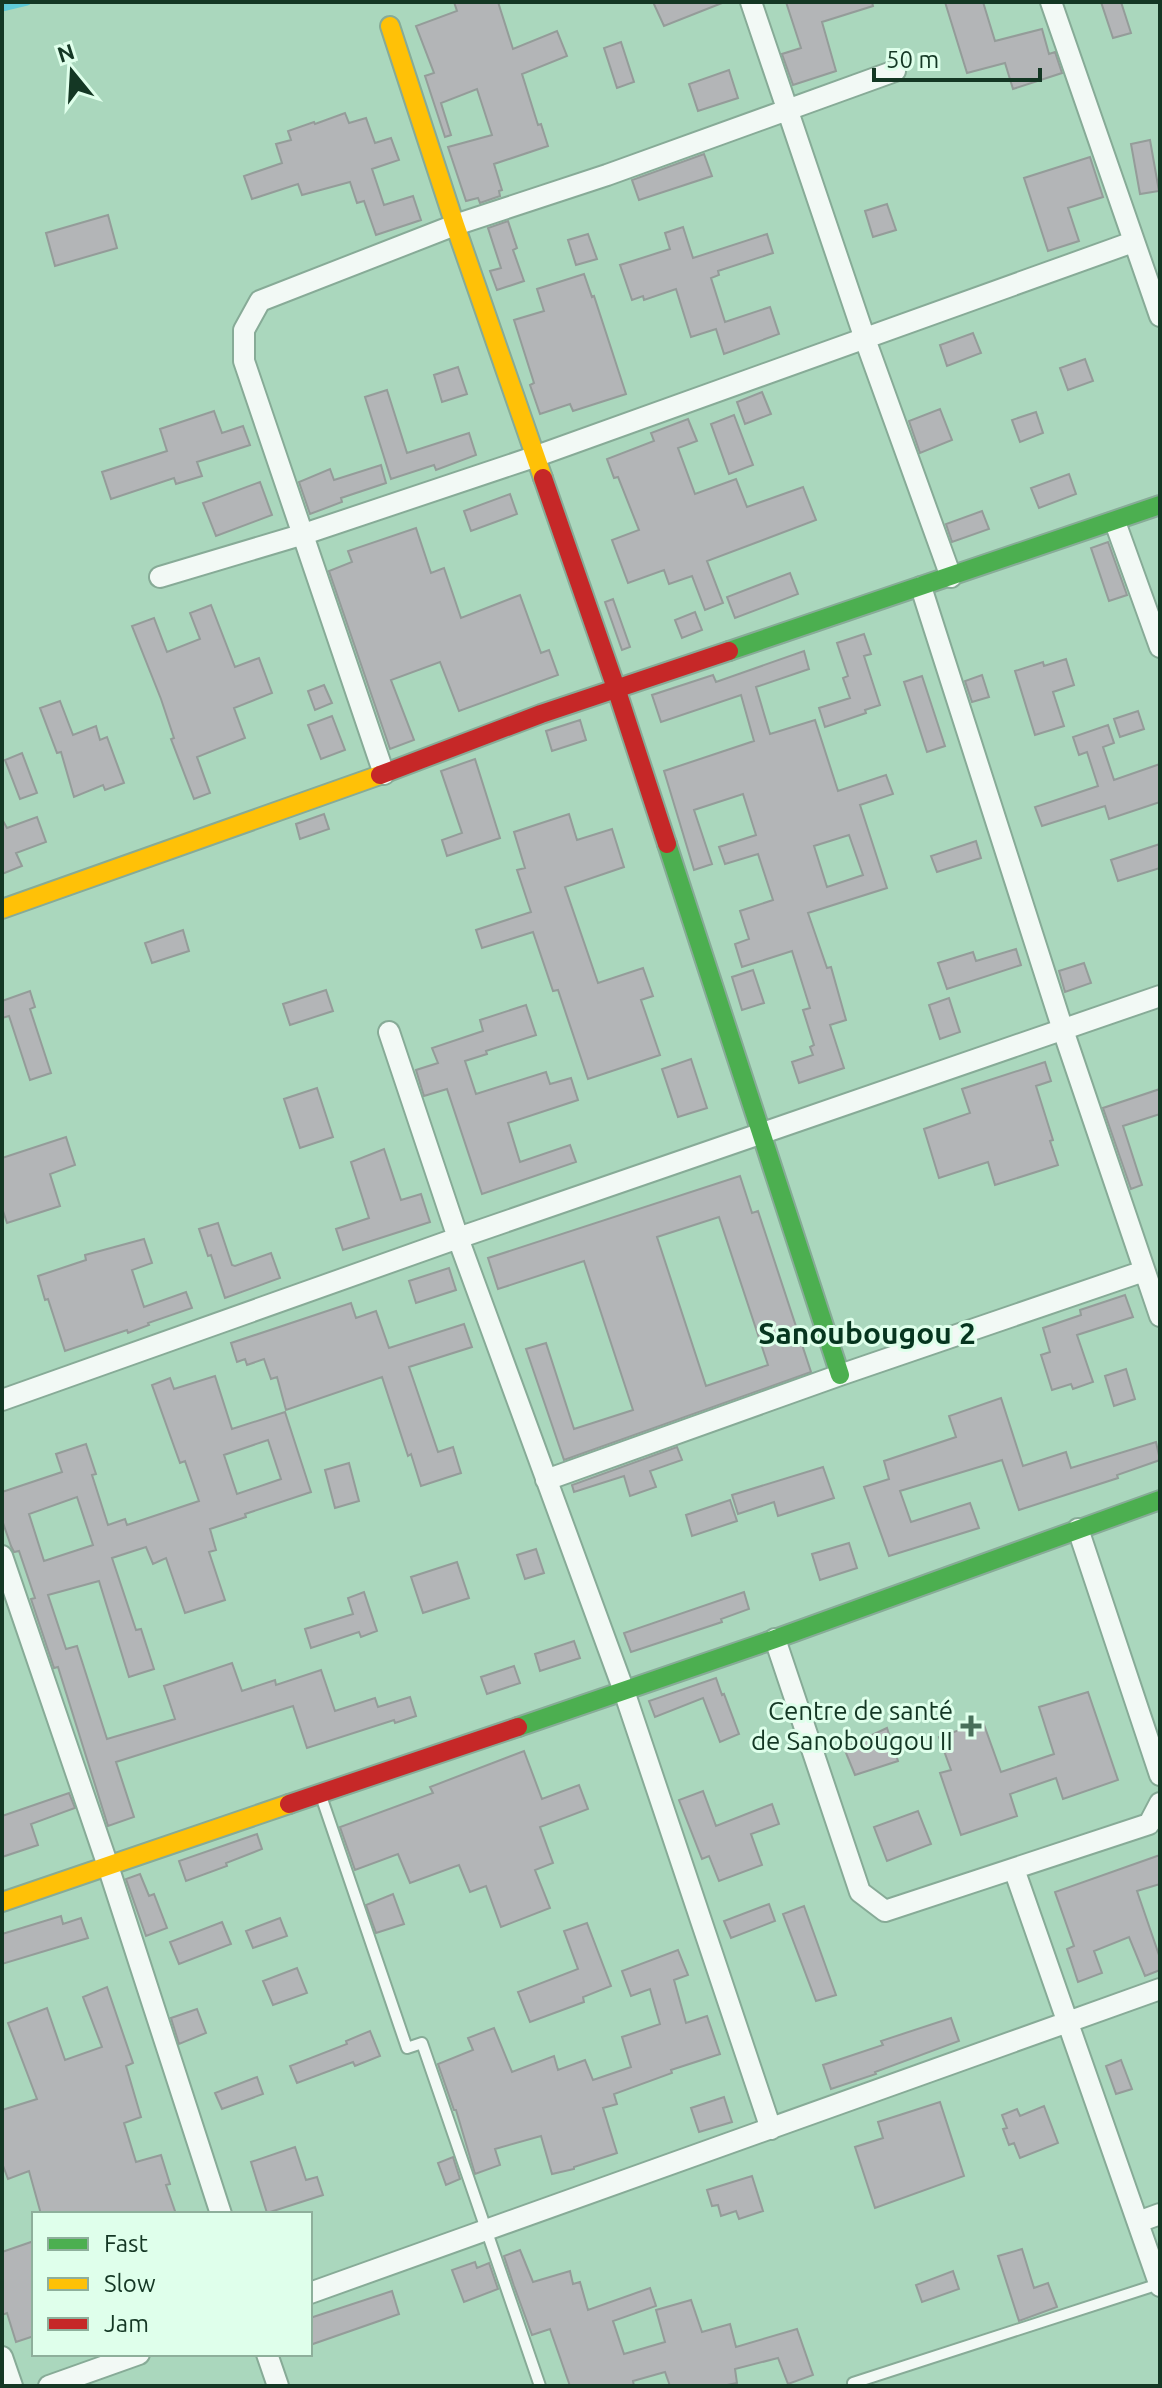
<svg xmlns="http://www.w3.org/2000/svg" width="1162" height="2388" font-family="Ubuntu,sans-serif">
<rect width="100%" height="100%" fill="#aad7bd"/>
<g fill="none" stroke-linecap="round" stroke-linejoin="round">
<path stroke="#60cad8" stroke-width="7" d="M2,8L27,2"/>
</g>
<path fill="#b3b5b7" stroke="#949c99" stroke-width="2" fill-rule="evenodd" d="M454,2H498L513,49L557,31L567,56L522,74L538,125L541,124L548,146L494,164L502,190L499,191L500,196L480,203L478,198L466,201L448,147L492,135L477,89L441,103L451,135L445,137L425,76L434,73L416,26L457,11Z
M653,2H722V3L664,26Z
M786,2H872L873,6L822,22L836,71L793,85L782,54L801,48Z
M945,2H983L995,41L1042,29L1049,54L1055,52L1062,73L1013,89L1005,63L967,73Z
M1101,2H1121L1131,33L1113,38Z
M621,42L634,82L617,88L604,48Z
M729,70L738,98L698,111L689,84Z
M345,113L349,123L366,118L375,143L391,138L399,160L372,169L384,205L413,196L421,220L376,235L364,201L357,203L350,182L302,195L298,184L252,199L244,176L282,163L276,144L291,140L288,131L314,122L315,124Z
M1150,140L1159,191L1140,194L1131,144Z
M704,154L712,176L639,200L632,180Z
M1090,157L1103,197L1068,208L1079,241L1048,251L1024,178Z
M887,204L896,230L873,237L865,211Z
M108,215L117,248L55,266L46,233Z
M508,221L517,248L513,250L524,281L497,290L490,271L501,268L488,228Z
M683,227L693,258L767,234L773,253L718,271L719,275L711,278L725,322L770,307L779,334L724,354L716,329L691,337L676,289L644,300L643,296L632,300L620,265L670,249L665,233Z
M588,234L597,259L576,265L568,240Z
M584,274L592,297L594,296L626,394L573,411L570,404L540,414L530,385L534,383L514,320L544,311L537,289Z
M973,333L981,353L947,366L940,345Z
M1085,359L1093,381L1068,390L1060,368Z
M458,367L467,394L442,402L434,375Z
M387,390L407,453L469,433L476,455L436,470L434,465L391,479L365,397Z
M762,392L771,414L745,424L737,402Z
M940,409L952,440L920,453L909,421Z
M214,411L222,433L243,426L250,445L197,462L202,476L176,484L174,478L111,499L102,472L167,451L160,429Z
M1036,412L1043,433L1020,442L1012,420Z
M734,415L753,465L729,474L711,424Z
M688,419L697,441L678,448L695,494L736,479L747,507L803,487L816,520L707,561L723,603L705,610L692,576L669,584L664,570L628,583L612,540L639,530L618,477L614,478L607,459L654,441L651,433Z
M381,465L386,483L341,498L342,502L310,514L299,482L330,469L334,480Z
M1069,474L1076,494L1039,508L1031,488Z
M260,482L272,515L216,536L203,503Z
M510,494L517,514L471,531L464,511Z
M982,511L989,529L952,542L946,524Z
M416,528L431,573L444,568L461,618L520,595L541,653L549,650L558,675L459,711L440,662L391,680L414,740L390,749L329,571L352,562L348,551Z
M1108,542L1127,595L1109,601L1091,548Z
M790,573L798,594L735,618L727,597Z
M613,599L630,647L622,650L605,602Z
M211,605L235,667L259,658L272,693L234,708L245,738L197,757L210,793L194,799L171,739L174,738L161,699L132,626L154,618L167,652L200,639L190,613Z
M695,612L702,630L682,638L675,620Z
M864,634L871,654L864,656L880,705L865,710L866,713L825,727L819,708L850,698L843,678L848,676L837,643Z
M804,651L809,669L756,687L770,734L815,720L838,791L886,775L893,794L860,805L887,888L808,913L827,968L831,967L846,1020L830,1025L844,1068L799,1083L792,1062L813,1055L810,1047L814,1045L803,1010L810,1008L792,951L742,967L735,944L749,939L740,911L773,900L758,854L725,864L719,847L756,835L743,794L694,810L712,864L694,870L664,771L754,741L741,695L661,722L652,695L713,675L716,682ZM849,835L863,875L827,887L814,846Z
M1066,659L1074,685L1053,692L1064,726L1035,735L1015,671L1043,662L1044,666Z
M982,675L989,697L972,702L965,681Z
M922,676L945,746L927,752L904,682Z
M324,685L332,703L315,710L308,691Z
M60,701L73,735L96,726L100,740L107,737L124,783L105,790L103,785L74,797L61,752L57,753L40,708Z
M1138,711L1144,729L1120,737L1114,719Z
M332,716L345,750L321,759L308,725Z
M580,720L586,740L552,751L546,731Z
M1108,725L1114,743L1103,747L1114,780L1160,764V802L1109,819L1105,806L1042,826L1035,807L1098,786L1087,752L1079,755L1073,737Z
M22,753L37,793L20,799L5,760Z
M475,759L500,838L447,856L442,840L462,833L441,771Z
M324,814L329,829L300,839L296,824Z
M569,814L577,840L612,829L624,867L565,887L598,983L643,968L653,996L641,1000L660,1055L588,1079L558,990L553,991L533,932L482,948L476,930L531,912L517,870L525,868L514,832Z
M37,817L46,842L16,853L22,866L2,874V819L7,828Z
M976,841L981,858L937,872L931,856Z
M1160,844V868L1118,881L1111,860Z
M183,930L189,951L152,963L145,943Z
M1016,949L1021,965L947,989L938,963L973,952L976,961Z
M1084,963L1091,983L1065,992L1059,971Z
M753,970L764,1003L742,1010L732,977Z
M326,990L333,1011L290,1025L283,1004Z
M30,991L35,1007L30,1009L51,1073L30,1080L9,1016L2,1018V1001Z
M949,998L960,1032L940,1039L929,1005Z
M526,1005L536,1035L486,1051L487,1054L465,1061L476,1094L546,1072L550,1084L571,1078L578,1100L508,1123L520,1162L570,1145L576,1162L482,1194L447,1089L424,1096L416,1070L438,1063L432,1048L483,1031L480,1020Z
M691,1059L707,1108L678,1117L662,1069Z
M1045,1062L1051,1081L1036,1086L1053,1140L1050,1141L1058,1165L995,1185L988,1162L939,1178L924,1129L970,1113L962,1089Z
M317,1088L333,1137L300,1148L284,1099Z
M1160,1089V1114L1123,1126L1142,1185L1131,1189L1103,1108Z
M66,1137L75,1165L50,1174L60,1206L7,1223L2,1208V1158Z
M384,1149L401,1200L421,1194L430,1222L343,1250L336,1229L369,1218L351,1162Z
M740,1176L752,1213L758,1211L811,1372L564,1460L526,1349L546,1343L574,1429L633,1410L584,1261L498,1289L488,1258ZM719,1217L768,1365L706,1386L657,1237Z
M218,1223L232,1265L235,1266L271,1253L280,1278L225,1298L211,1255L208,1256L199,1229Z
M144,1239L152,1263L132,1270L144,1307L186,1292L192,1308L148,1323L149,1325L128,1333L127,1330L65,1351L48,1299L45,1300L38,1276L86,1260L85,1255Z
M449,1268L456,1290L416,1303L409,1281Z
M1125,1295L1133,1317L1077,1335L1093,1382L1073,1389L1071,1384L1052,1390L1041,1355L1050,1352L1043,1328L1081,1315L1080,1310Z
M351,1303L356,1318L376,1311L389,1348L464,1324L472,1347L409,1367L438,1452L453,1447L461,1473L421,1486L411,1454L408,1456L382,1377L286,1410L277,1377L271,1379L264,1359L247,1365L245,1359L237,1362L231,1343Z
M1126,1369L1135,1399L1114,1406L1105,1376Z
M215,1376L232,1429L285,1412L311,1492L245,1514L246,1517L210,1529L216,1550L209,1552L225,1600L185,1613L166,1558L153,1564L146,1547L112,1558L136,1630L141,1629L154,1669L129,1677L99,1581L48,1595L66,1649L77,1646L107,1739L175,1719L164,1686L232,1663L242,1691L275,1680L276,1685L321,1670L335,1711L375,1698L378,1707L410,1697L416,1716L395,1723L394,1720L307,1748L293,1706L116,1762L134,1817L108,1826L58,1667L54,1668L31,1599L35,1598L19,1551L14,1552L11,1546L2,1520V1492L62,1472L56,1454L86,1444L96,1474L92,1475L108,1525L125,1519L127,1525L199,1501L185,1461L180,1463L152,1385L170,1378L174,1389ZM268,1440L281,1479L237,1494L224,1455ZM77,1497L93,1545L44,1561L29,1514Z
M1001,1398L1023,1466L1066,1452L1071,1468L1156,1442L1160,1460L1117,1475L1118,1478L1019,1510L1002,1460L900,1491L911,1522L970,1503L979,1528L889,1556L864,1487L889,1479L884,1461L956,1437L949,1416Z
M677,1447L682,1460L650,1471L656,1487L630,1496L624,1476L574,1492L572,1485Z
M349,1463L359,1501L335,1508L325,1470Z
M823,1467L834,1498L778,1516L774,1502L738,1514L732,1495Z
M730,1500L737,1521L692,1536L686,1515Z
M849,1543L857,1568L820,1580L812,1554Z
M536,1549L544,1573L525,1579L517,1555Z
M457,1562L469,1598L423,1613L411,1577Z
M364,1592L377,1631L361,1637L359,1632L311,1648L305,1629L353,1614L348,1598Z
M744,1592L749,1609L721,1619L722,1622L631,1652L624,1633Z
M574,1641L580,1658L540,1671L535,1654Z
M514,1666L520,1683L487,1694L481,1677Z
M716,1678L722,1695L724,1694L739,1734L720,1742L703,1698L655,1717L649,1701Z
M1088,1692L1118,1780L1063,1799L1056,1778L1010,1794L1017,1816L961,1835L940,1773L951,1770L939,1737L983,1722L1001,1772L1054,1754L1039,1707Z
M887,1728L898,1761L855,1775L844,1748Z
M524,1751L542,1799L579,1785L588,1809L540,1827L553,1863L535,1870L550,1908L501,1927L486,1886L470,1892L459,1865L410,1883L398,1854L355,1870L340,1827L433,1793L430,1787Z
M703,1791L716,1826L772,1804L779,1824L751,1834L762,1865L719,1881L709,1856L702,1859L679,1800Z
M69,1793L75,1808L31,1824L38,1845L2,1857V1816Z
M918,1811L931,1844L887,1861L874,1827Z
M257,1834L262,1849L226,1863L227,1866L186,1881L179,1861Z
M1160,1855V1884L1137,1891L1160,1958V1970L1145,1976L1129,1937L1094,1951L1102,1973L1078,1982L1067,1949L1074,1946L1055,1892Z
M140,1874L149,1896L154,1894L167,1928L146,1936L126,1879Z
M393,1894L404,1924L376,1933L366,1905Z
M769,1904L775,1921L731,1938L724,1921Z
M804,1906L836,1995L816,2001L783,1914Z
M61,1916L63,1924L81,1918L88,1938L2,1964V1934Z
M280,1918L287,1936L253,1948L246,1931Z
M222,1922L231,1944L179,1964L170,1942Z
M587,1923L611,1986L583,1997L584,2002L530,2022L518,1992L578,1969L564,1931Z
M678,1950L688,1975L674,1980L686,2023L707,2016L720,2054L671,2070L672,2073L614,2094L617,2104L603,2108L617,2153L574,2167V2169L552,2174L541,2136L495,2149L500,2165L475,2174L456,2110H454L438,2064L473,2050L468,2038L494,2028L512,2072L554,2056L558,2070L585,2060L593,2080L631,2067L622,2037L660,2024L650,1989L631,1996L622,1971Z
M297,1968L307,1993L273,2005L263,1981Z
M107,1987L133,2063L126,2066L141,2117L124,2123L136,2162L161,2155L170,2184L166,2185L176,2214H41L29,2171L8,2179L2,2163V2110L37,2099L8,2023L47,2008L65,2060L102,2047L83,1997Z
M197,2009L206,2033L179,2044L171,2018Z
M951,2018L959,2041L875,2072L876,2074L831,2089L823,2065L883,2045L881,2041Z
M370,2031L380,2056L355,2066L353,2062L297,2083L290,2066L347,2044L346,2041Z
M1121,2060L1132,2089L1116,2094L1106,2066Z
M257,2077L263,2094L222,2109L215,2093Z
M724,2097L732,2122L699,2132L691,2108Z
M940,2102L964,2176L875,2208L855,2147L883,2138L878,2122Z
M1044,2106L1058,2143L1020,2158L1014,2143L1009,2145L1003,2129L1007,2128L1002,2115L1017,2109L1020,2116Z
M295,2147L306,2180L317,2177L323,2195L267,2213L251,2162Z
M453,2157L460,2179L446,2185L438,2163Z
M752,2176L763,2211L739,2219L736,2211L721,2216L718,2205L712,2206L707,2190Z
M34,2241V2336L16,2342L7,2313L2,2315V2252Z
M1022,2249L1034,2288L1048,2283L1057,2307L1019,2321L998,2256Z
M520,2250L533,2282L570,2271L573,2284L580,2282L588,2310L650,2288L656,2306L613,2321L624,2354L665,2342L656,2310L691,2300L702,2332L730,2324L736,2347L797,2329L813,2375L788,2384L778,2358L735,2369L737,2383L722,2386H670L665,2372L633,2381L634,2386H570L550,2329L532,2335L514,2286L504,2256Z
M475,2262L477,2268L489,2263L498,2289L464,2302L452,2270Z
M953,2271L959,2289L922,2302L916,2285Z
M392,2291L399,2314L310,2345V2318Z"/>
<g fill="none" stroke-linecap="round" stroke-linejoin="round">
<g stroke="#87ab97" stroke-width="14">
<path id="lane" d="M321,1796L407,2048L422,2043L540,2386
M853,2383L1159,2284"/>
</g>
<g stroke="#87ab97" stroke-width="24">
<path id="street" d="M751,2L865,339L951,577
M1051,2L1160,316
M1115,522L1160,647
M160,577L304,534L534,457L1133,242
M921,587L1063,1030L1160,1316
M384,774L244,361V330L260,301L455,225L607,175L895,71
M389,1032L458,1238L624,1691L771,2129
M2,1400L458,1238L1160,996
M546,1480L840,1375L1144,1271
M1078,1529L1160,1775
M2,1556L108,1866L221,2214
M775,1639L860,1892L885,1911L1149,1824L1160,1803
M1014,1869L1160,2286
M1138,2222L1160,2214
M310,2293L1160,1989
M267,2354L278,2386
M2,2357L12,2386
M49,2386L139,2354"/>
</g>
<g stroke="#87ab97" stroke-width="22">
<path id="fast" d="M729,651L1160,505
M667,844L840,1375
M518,1727L775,1639L1160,1500"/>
</g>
<g stroke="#87ab97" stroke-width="22">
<path id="slow" d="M390,26L455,225L543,478
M2,909L380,775
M2,1902L289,1804"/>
</g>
<g stroke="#87ab97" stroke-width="22">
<path id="jam" d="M543,478L616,688L667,844
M380,775L541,714L729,651
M289,1804L518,1727"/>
</g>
<use href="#lane" stroke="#f2f9f5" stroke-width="10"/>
<use href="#street" stroke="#f2f9f5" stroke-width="20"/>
<use href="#fast" stroke="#4caf50" stroke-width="18"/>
<use href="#slow" stroke="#ffc107" stroke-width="18"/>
<use href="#jam" stroke="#c62828" stroke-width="18"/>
</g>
<path fill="#486f5a" stroke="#dfffeb" stroke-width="3" d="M967 1714h8v8h8v8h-8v8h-8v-8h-8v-8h8z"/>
<g text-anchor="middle" stroke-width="6" stroke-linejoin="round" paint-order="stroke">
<g font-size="26" fill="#143724" stroke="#dfffeb" text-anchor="end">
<text x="953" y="1720">Centre de santé<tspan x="953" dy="30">de Sanobougou II</tspan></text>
</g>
<g font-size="30" font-weight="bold" fill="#06351f" stroke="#dfffeb">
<text x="867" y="1344">Sanoubougou 2</text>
</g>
</g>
<rect width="1162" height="2388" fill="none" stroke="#143724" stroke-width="8"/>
<rect x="32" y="2212" width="280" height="144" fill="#dfffeb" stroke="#8eaf9b" stroke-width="2"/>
<rect x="48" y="2238" width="40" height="12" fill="#4caf50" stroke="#8eaf9b" stroke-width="2"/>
<text x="104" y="2252" font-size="24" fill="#143724">Fast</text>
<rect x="48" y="2278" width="40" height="12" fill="#ffc107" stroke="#8eaf9b" stroke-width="2"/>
<text x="104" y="2292" font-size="24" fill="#143724">Slow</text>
<rect x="48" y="2318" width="40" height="12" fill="#c62828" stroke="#8eaf9b" stroke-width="2"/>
<text x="104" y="2332" font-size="24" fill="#143724">Jam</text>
<g transform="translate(72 72) rotate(342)" stroke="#dfffeb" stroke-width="6" paint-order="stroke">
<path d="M0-6L14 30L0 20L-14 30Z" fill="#143724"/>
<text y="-12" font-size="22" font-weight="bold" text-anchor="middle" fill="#143724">N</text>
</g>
<path d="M874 68v12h166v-12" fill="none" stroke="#143724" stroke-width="4"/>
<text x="886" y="68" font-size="24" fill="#143724" stroke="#dfffeb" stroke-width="6" paint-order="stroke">50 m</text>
</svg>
